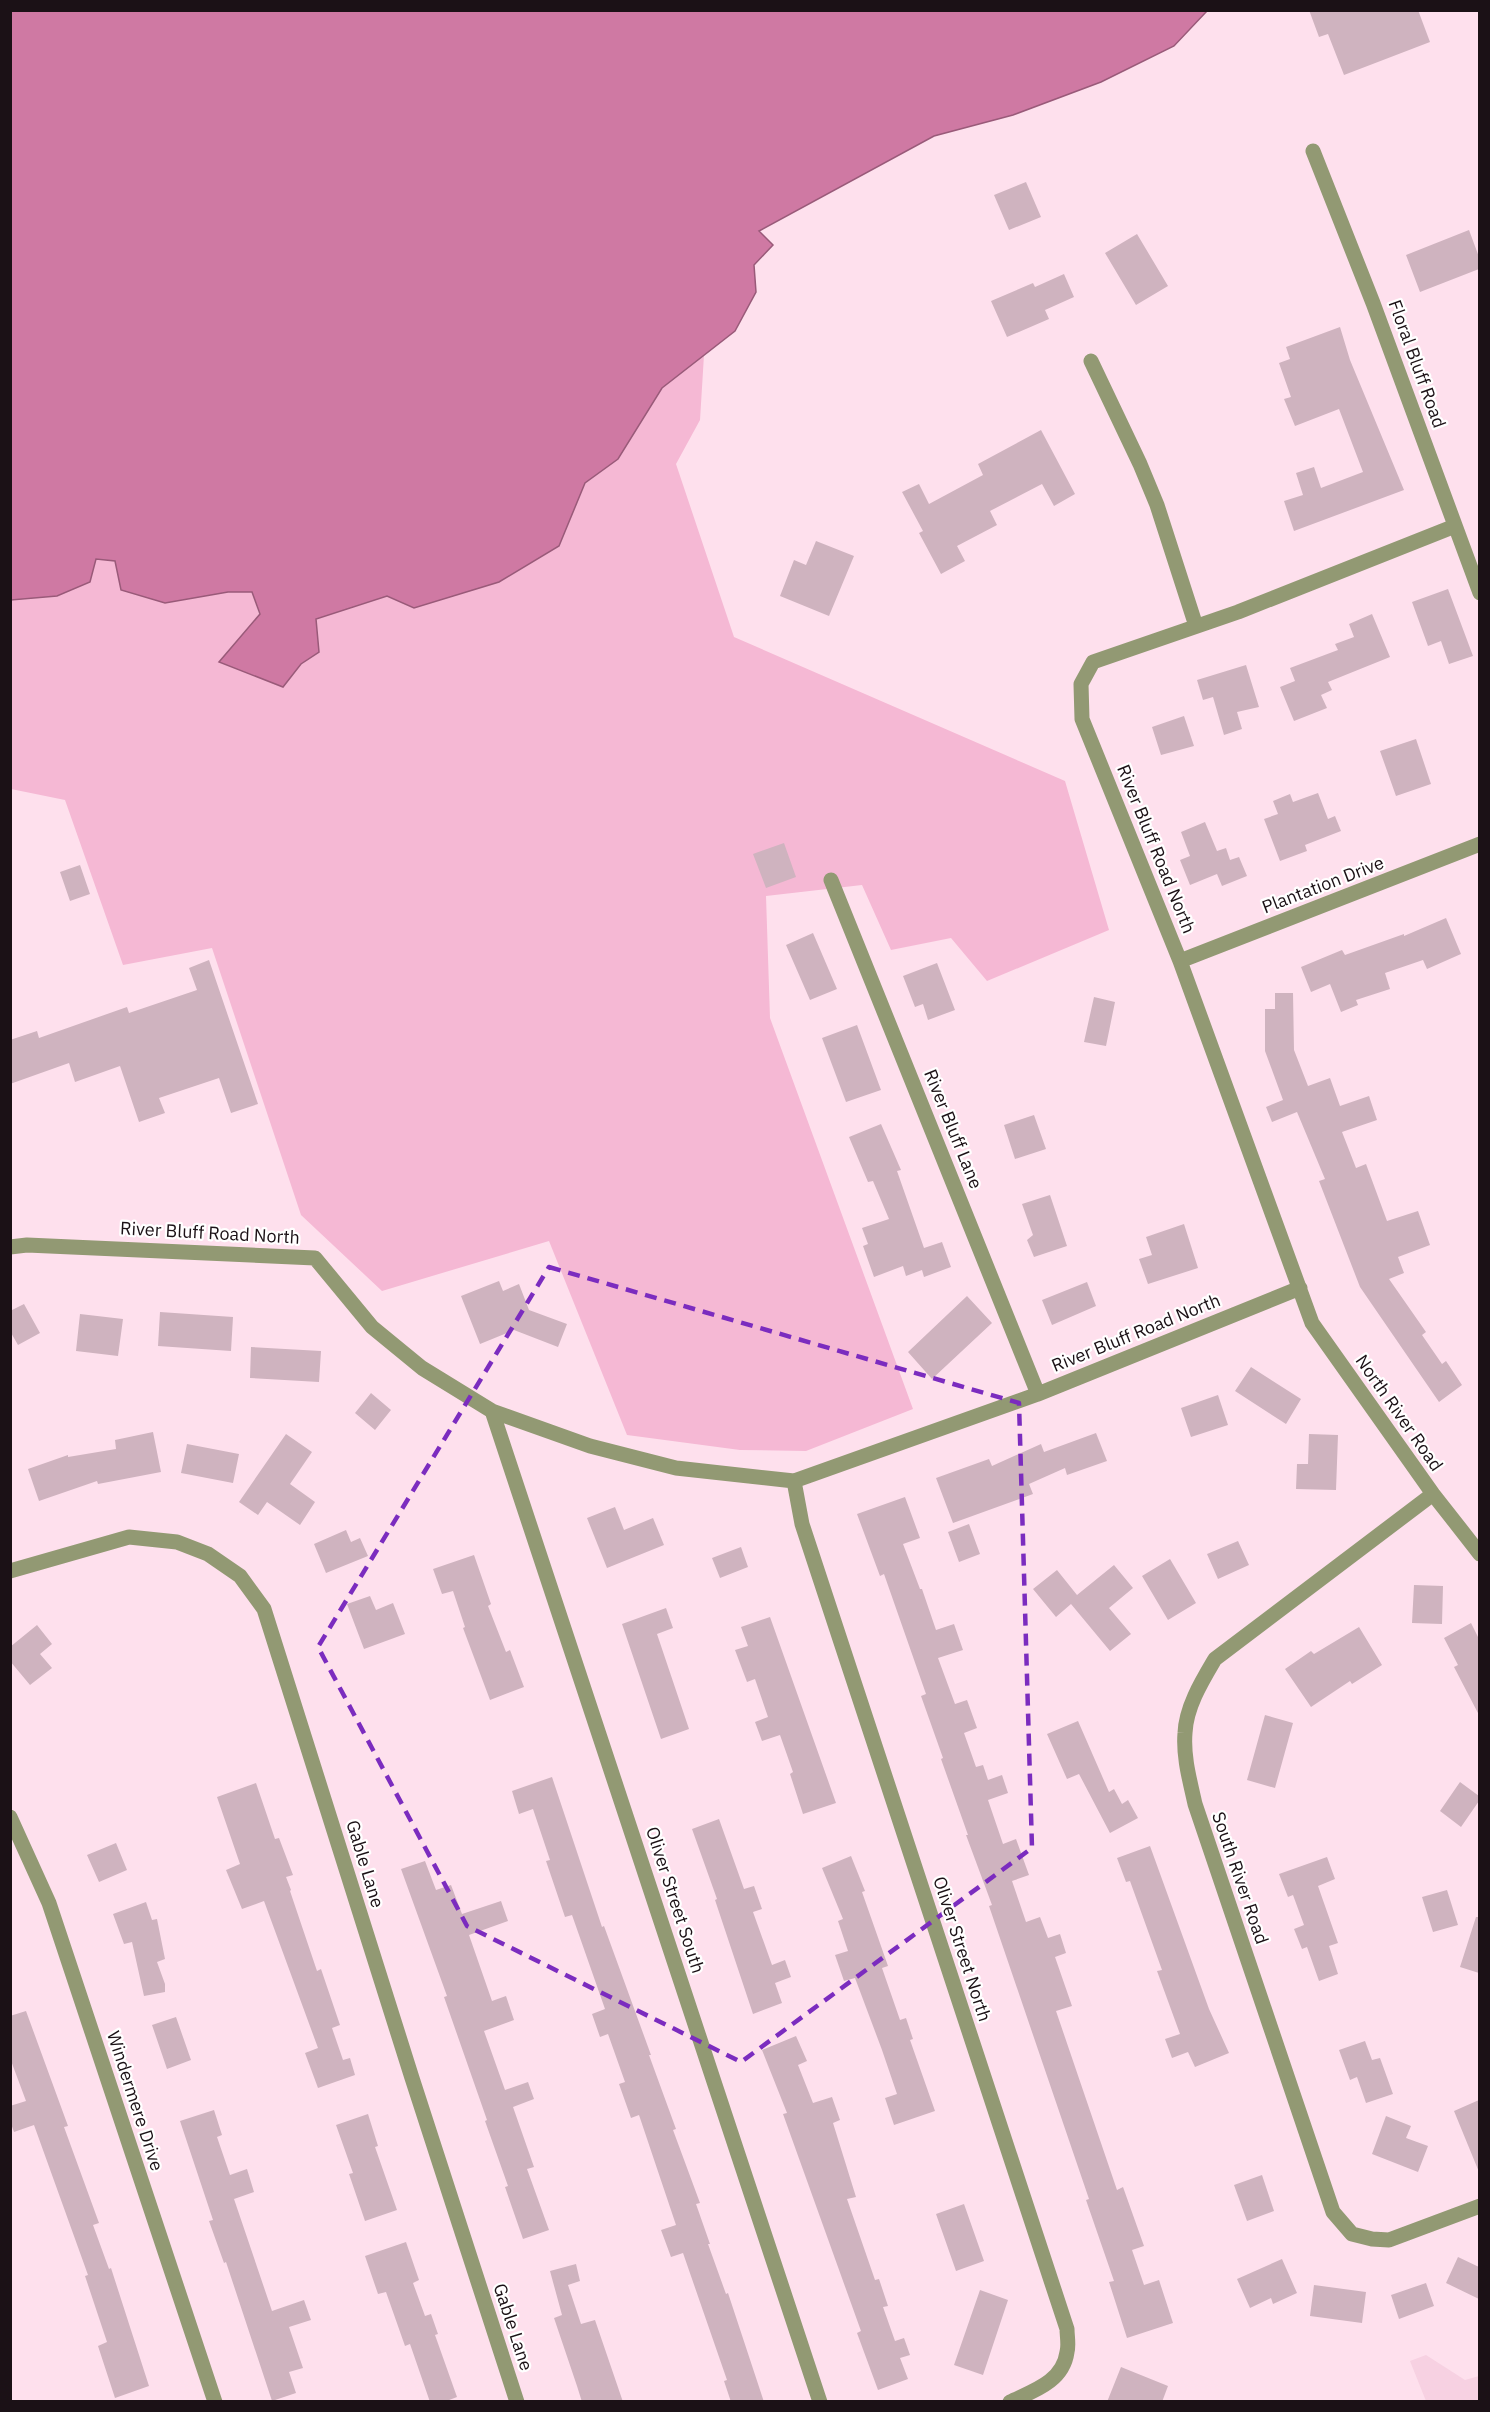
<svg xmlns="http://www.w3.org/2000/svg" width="1490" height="2412" font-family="'IBM Plex Sans',sans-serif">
<rect width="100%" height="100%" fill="#fee0ed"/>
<path fill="#f7d1e2" d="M1426,2355L1465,2380L1479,2376V2401H1426L1410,2361Z"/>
<path fill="#f5b8d4" d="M704,355L700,420L676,464L734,637L1065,781L1109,930L987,981L951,938L891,950L862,885L766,896L770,1018L913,1409L806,1451L740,1450L627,1435L549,1241L382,1291L301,1215L212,948L123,965L65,800L11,789V600L22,598L96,559L115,561L165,603L228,592H252L283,687L301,664L319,652L315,619L387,596L414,607L499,582L559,546L585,483L618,458L662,388Z"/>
<path fill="#cf79a3" stroke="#995a79" stroke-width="1.5" d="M11,10H1207V11L1174,46L1101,82L1013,115L934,136L759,231L773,245L754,265L756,292L735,331L662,388L618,459L585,483L559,546L499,582L414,608L387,596L316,619L319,652L301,664L283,687L219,662L260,614L252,592H228L165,603L121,590L115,561L96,559L90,582L57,596L11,600Z"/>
<path fill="#cfb3bf" d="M1309,10H1418L1430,42L1344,75L1328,34L1319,37Z
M1026,182L1041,217L1009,230L994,195Z
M1469,230L1479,257V269L1420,292L1406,255Z
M1137,234L1168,286L1136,305L1105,253Z
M1064,274L1074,297L1045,310L1049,319L1007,337L991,301L1033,283L1035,287Z
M1340,327L1350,360L1404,490L1294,531L1284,501L1303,495L1296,473L1314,467L1321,488L1363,472L1339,409L1295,426L1284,399L1291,397L1279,363L1290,359L1286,347Z
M1041,430L1075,494L1054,506L1042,484L990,511L997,525L957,546L965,561L941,574L919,533L923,531L902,492L919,484L929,504L983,475L978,464Z
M816,541L854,556L829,616L780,596L794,560L806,565Z
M1448,589L1473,656L1449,664L1441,641L1428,646L1412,602Z
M1372,614L1390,657L1328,682L1332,690L1321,695L1327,708L1294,721L1280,687L1295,681L1290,668L1338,650L1335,644L1354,637L1349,624Z
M1246,665L1259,707L1237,712L1242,729L1224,735L1213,697L1203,700L1197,680Z
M1184,716L1194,746L1161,755L1152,727Z
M1416,739L1431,784L1396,796L1380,751Z
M1318,793L1328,819L1335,816L1341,831L1305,845L1307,851L1280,861L1264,819L1278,814L1273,801L1290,794L1293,802Z
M1205,822L1217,851L1226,848L1230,860L1239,857L1247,876L1222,886L1217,874L1190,885L1180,860L1190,856L1181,832Z
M784,843L796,877L766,888L753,854Z
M80,865L90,894L70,901L60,872Z
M1446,918L1461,954L1427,969L1423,960L1385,973L1390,989L1356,1000L1358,1005L1341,1012L1330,984L1311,992L1301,967L1342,950L1345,955L1404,934V936Z
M813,933L837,989L810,1000L786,945Z
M209,960L258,1104L231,1113L219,1078L159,1098L165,1113L139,1122L120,1066L75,1082L69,1063L10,1084V1040L37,1031L39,1038L127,1007L129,1013L197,990L189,968Z
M937,963L955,1010L928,1020L923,1004L915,1007L903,976Z
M1275,993H1293L1294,1050L1308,1086L1330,1078L1340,1106L1369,1096L1377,1120L1342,1132L1356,1168L1366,1164L1387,1221L1418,1211L1430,1245L1398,1257L1404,1273L1389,1279L1426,1332L1422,1335L1442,1364L1446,1361L1462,1385L1439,1402L1360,1287L1319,1181L1325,1179L1297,1112L1272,1122L1266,1107L1283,1100L1265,1051V1009H1275Z
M1094,997L1115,1002L1106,1046L1084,1042Z
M857,1025L881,1090L846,1102L822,1038Z
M1034,1115L1046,1149L1015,1159L1004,1125Z
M881,1124L901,1170L897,1171L924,1248L942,1242L951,1267L924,1277L922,1270L906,1276L903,1266L874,1277L863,1246L868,1244L862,1228L889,1219L873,1181L868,1182L849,1137Z
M1050,1195L1067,1246L1034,1257L1027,1240L1033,1235L1022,1204Z
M1184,1224L1198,1268L1148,1284L1139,1259L1152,1255L1146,1237Z
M499,1281L503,1291L519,1284L529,1310L567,1324L558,1347L514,1330L480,1344L461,1296Z
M1087,1282L1096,1306L1052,1325L1042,1300Z
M967,1296L992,1323L932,1379L908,1352Z
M24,1304L40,1333L18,1345L10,1331V1311Z
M160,1312L233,1317L231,1351L158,1346Z
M80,1314L123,1319L118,1356L76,1351Z
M251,1347L321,1351L319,1382L250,1378Z
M1251,1367L1301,1399L1286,1424L1235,1391Z
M371,1393L391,1410L375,1430L355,1413Z
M1218,1395L1228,1425L1191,1437L1181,1408Z
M153,1432L161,1472L98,1484L97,1481L39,1501L28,1469L68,1455V1457L116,1449L115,1440Z
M1096,1433L1107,1461L1067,1475L1065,1468L1029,1484L1033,1494L953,1523L936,1478L989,1459L992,1466L1041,1444L1044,1452Z
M286,1434L312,1452L290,1484L315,1502L300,1525L267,1502L258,1515L239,1502Z
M1309,1434L1338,1435L1336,1490L1296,1489L1297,1464H1308Z
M187,1444L239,1454L233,1483L181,1473Z
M905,1497L920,1538L903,1544L920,1589H922L936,1630L954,1624L963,1650L938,1658L955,1704L967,1700L977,1728L964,1733L976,1767L983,1765L988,1780L1002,1775L1008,1793L988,1800L1003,1844L1016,1839L1029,1875L1012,1881L1026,1922L1040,1917L1048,1938L1060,1934L1066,1953L1055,1957L1072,2006L1056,2011L1117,2190L1123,2187L1144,2246L1132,2250L1144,2285L1159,2280L1173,2323L1127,2338L1109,2282L1114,2281L1086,2200L1089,2199L989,1906L992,1905L966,1835H968L941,1759L943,1758L921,1696L926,1694L884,1574L880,1576L857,1514Z
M615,1507L624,1530L653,1518L664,1545L607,1568L587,1518Z
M969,1524L980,1554L959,1562L948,1532Z
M346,1530L351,1542L360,1538L368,1556L326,1573L314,1544Z
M1238,1541L1249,1565L1218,1579L1207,1554Z
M741,1547L748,1567L720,1578L712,1558Z
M474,1555L491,1604L488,1606L506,1652L510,1650L524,1687L490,1700L463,1628L465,1627L453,1591L442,1594L433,1569Z
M1170,1559L1196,1603L1168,1620L1142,1576Z
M1114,1565L1133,1588L1109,1608L1131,1634L1110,1651L1071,1604L1056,1617L1033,1589L1057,1570L1077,1595Z
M1414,1585L1443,1586L1442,1624L1412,1623Z
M370,1596L376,1610L393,1603L405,1634L364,1649L347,1604Z
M666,1608L673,1628L657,1634L689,1729L661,1739L622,1624Z
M770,1617L836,1803L803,1814L790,1774L793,1772L780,1735L762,1741L755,1722L768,1717L755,1679L747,1682L735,1650L748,1646L741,1627Z
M1471,1623L1479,1639V1715L1454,1667L1458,1665L1444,1638Z
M37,1625L52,1644L40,1654L52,1668L30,1685L10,1661V1647Z
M1359,1627L1382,1665L1352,1684L1350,1681L1311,1707L1285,1669L1311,1651L1314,1654Z
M1265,1715L1293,1723L1275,1788L1247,1780Z
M1078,1721L1109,1792L1114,1789L1122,1804L1128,1800L1138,1818L1110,1833L1079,1774L1067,1779L1047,1734Z
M552,1777L602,1927L604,1926L651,2055H649L676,2129L673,2130L700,2203L696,2204L710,2244H708L726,2294L728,2293L764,2402H731L724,2381L727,2380L683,2253L671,2257L661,2230L676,2225L639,2115L631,2118L619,2084L625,2082L608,2034L600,2037L592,2014L605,2009L572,1915L565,1917L546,1861L550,1860L533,1809L519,1814L512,1791Z
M1460,1782L1479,1796V1801L1461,1827L1440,1811Z
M256,1783L275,1839L279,1838L293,1875L286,1877L291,1890L290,1891L317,1971L321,1969L340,2025L332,2028L343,2060L350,2058L355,2075L318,2088L305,2053L318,2048L264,1901L242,1909L226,1870L240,1864L217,1797Z
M719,1819L744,1889L754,1886L762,1909L753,1912L772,1965L785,1960L791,1977L775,1983L782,2003L753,2014L715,1900L717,1899L692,1829Z
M116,1843L127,1870L99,1882L87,1855Z
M1150,1846L1209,2009L1229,2053L1195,2067L1188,2052L1172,2058L1165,2039L1180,2034L1157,1971L1162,1970L1130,1881L1126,1882L1117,1858Z
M851,1856L865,1891L862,1892L888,1966L882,1968L900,2020L906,2018L913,2039L910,2040L935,2111L894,2125L885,2098L897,2094L882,2050L855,1978L844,1981L835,1955L848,1951L838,1921L843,1919L822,1868Z
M1327,1857L1335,1879L1318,1886L1338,1943L1329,1946L1338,1974L1319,1981L1307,1947L1302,1949L1294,1929L1304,1925L1293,1895L1288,1897L1279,1874Z
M425,1861L436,1890L451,1885L462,1914L501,1901L508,1921L469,1935L492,2001L506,1996L514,2020L484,2031L505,2090L528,2082L534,2099L513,2107L534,2167L527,2169L549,2230L523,2239L505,2187L508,2186L485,2121L487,2120L444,1997L447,1996L401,1869Z
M1447,1890L1458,1925L1433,1932L1422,1897Z
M146,1902L152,1920L157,1919L165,1959L157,1962L165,1984V1992L144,1996L132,1942L124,1944L113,1914Z
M1476,1917H1479V1973L1460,1967Z
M26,2011L68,2126L64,2127L99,2223L93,2225L109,2269L111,2268L149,2386L115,2398L98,2346L107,2342L85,2276L88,2275L34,2125L14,2132L10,2121V2106L26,2101L10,2058V2016Z
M176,2017L191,2060L167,2069L152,2025Z
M796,2036L807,2061L798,2065L813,2103L832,2097L840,2120L833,2123L856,2197L847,2199L875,2280L879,2279L888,2306L883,2307L895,2341L904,2338L910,2355L900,2358L908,2379L878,2390L857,2333L861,2331L783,2114L787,2113L762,2050Z
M1365,2041L1372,2060L1380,2058L1393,2094L1366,2103L1357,2077L1350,2080L1339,2050Z
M1479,2100V2172L1454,2111Z
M214,2110L222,2135L217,2137L230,2175L247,2169L254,2192L234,2199L272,2311L304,2300L311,2320L289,2327L303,2368L289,2372L296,2393L272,2401L226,2262L224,2263L209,2221L213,2220L180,2121Z
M368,2114L378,2146L375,2147L397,2210L365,2221L349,2174L353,2173L336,2125Z
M1386,2116L1411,2126L1406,2138L1428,2146L1418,2172L1372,2154Z
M1262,2175L1274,2211L1247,2221L1234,2185Z
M964,2204L984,2261L956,2271L936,2214Z
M406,2242L419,2280L413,2283L425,2316L431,2314L438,2334L435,2335L457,2397L444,2402H430L410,2344L405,2346L386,2292L378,2294L365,2256Z
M1458,2257L1479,2267V2299L1446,2283Z
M1282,2259L1297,2293L1273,2304L1271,2298L1250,2308L1237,2279Z
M576,2264L580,2281L568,2285L581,2324L595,2320L623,2402H582L577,2386L554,2318L562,2315L550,2271Z
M1426,2283L1434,2306L1399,2319L1391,2295Z
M1314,2285L1366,2292L1362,2323L1310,2316Z
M980,2290L1008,2300L983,2375L954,2365Z
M1121,2367L1168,2386L1162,2402H1107Z"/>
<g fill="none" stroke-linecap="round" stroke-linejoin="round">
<path stroke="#929973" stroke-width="15" d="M1313,151L1373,303L1480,593
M1091,361L1140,464L1157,505L1196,626
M1455,526L1238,612L1093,662L1081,684L1082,719L1180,961L1312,1323L1433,1494L1480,1554
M831,880L1038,1394
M1180,961L1480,844
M10,1247L27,1245L315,1258L372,1327L422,1368L492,1411L590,1446L676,1468L794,1481L1038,1394L1300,1288
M492,1411L820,2402
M794,1481L802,1524L1067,2329C1067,2336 1069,2345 1067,2352C1063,2382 1033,2391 1010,2402
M1433,1494L1215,1659C1202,1681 1186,1707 1185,1733C1183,1757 1190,1781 1195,1804L1333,2212L1352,2234L1372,2239L1389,2240L1480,2206
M10,1571L129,1537L177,1542L208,1554L240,1576L264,1609L412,2078L517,2402
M10,1817L49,1903L215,2402"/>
</g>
<path fill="none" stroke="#7b2cbf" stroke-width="4.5" stroke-dasharray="12 8" stroke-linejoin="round" d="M549,1267L1019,1403L1032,1848L741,2062L467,1926L318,1647Z"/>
<g text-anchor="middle" stroke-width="4.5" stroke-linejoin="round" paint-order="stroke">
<g font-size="18" fill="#1b1116" stroke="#fff">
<text transform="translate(1417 364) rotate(70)" y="6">Floral Bluff Road</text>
<text transform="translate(1156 849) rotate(68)" y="6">River Bluff Road North</text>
<text transform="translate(1323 885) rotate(-21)" y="6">Plantation Drive</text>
<text transform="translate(953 1129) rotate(68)" y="6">River Bluff Lane</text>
<text transform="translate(210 1233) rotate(3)" y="6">River Bluff Road North</text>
<text transform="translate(1136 1333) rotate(-22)" y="6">River Bluff Road North</text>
<text transform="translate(1399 1413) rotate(55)" y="6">North River Road</text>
<text transform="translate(365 1864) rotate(73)" y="6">Gable Lane</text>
<text transform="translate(1240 1878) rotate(71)" y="6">South River Road</text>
<text transform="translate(675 1900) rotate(72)" y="6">Oliver Street South</text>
<text transform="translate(962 1949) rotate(72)" y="6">Oliver Street North</text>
<text transform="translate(135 2101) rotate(72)" y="6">Windermere Drive</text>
<text transform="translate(513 2327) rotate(72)" y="6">Gable Lane</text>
</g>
</g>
<rect width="1490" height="2412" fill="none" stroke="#1b1116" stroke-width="24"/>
</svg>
